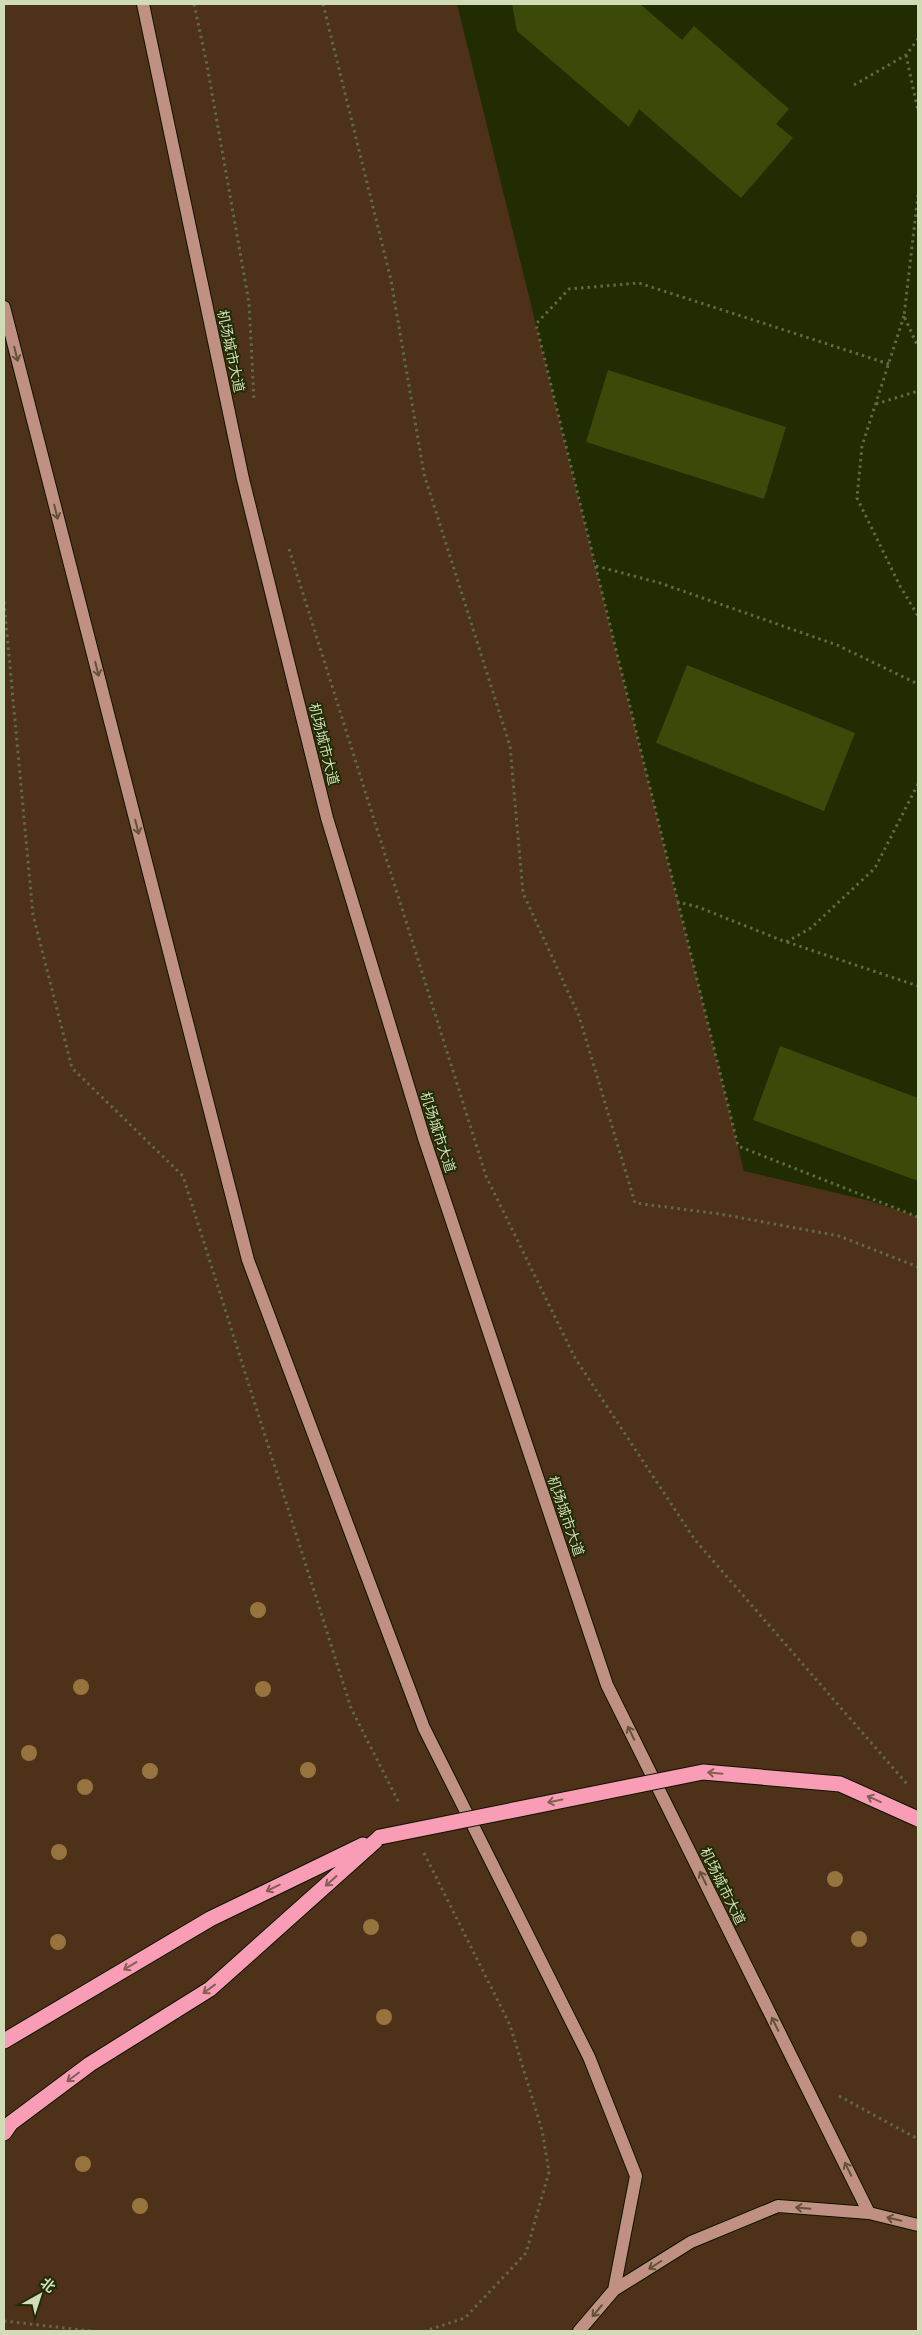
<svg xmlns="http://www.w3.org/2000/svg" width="922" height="2335" font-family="'Fira Sans Condensed','Noto Sans SC',sans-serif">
<rect width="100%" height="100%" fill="#222c03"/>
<path fill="#4d3219" d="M4,4H457L744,1171L870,1201L918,1217V2331H4Z"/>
<path fill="#3b4909" d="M512,4H640L682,40L694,26L789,109L776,124L793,138L741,198L639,109L629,127L517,31Z
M608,370L786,427L764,499L586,442Z
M687,665L855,733L824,811L656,743Z
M780,1046L918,1098V1181L753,1120Z"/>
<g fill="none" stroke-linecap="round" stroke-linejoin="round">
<g stroke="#0d1300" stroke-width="14">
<path id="primary" d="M143,4L243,479L327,818L424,1138L607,1685L869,2213
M4,307L248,1260L424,1728L589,2057L636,2176L614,2290
M579,2331L614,2290L691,2242L778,2206L869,2213L918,2225"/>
</g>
<g stroke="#0d1300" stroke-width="17">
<path id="highway" d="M4,2041L210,1919L363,1845
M4,2133L11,2123L90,2064L210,1989L380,1837"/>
</g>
<path stroke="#5f6a42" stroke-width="3" stroke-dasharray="2.5 4" stroke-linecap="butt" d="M194,4L207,65L249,303L254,400
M323,4L391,280L424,474L510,746L523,893L579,1016L635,1203L720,1214L839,1236L918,1267
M906,55L918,111
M854,85L906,55L918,39
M918,195L904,316L918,347
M904,316L862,446L857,498L900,586L918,616
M889,364L639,283L569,289L536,324L678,902L698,907L786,942L811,928L875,868L918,784
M876,404L918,391
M289,549L486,1176L575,1358L695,1540L907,1784
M596,566L660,583L837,645L918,684
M4,602L33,915L72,1068L183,1176L351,1708L400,1805
M678,902L738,1146L918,1217
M787,942L918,986
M424,1853L510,2025L542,2130L549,2172L526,2253L465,2318L425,2331
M839,2096L918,2139
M4,2321L90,2331"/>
<use href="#primary" stroke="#c09182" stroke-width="12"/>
<use href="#highway" stroke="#f99db6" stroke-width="15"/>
<g stroke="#0d1300" stroke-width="17" stroke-linecap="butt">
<path id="highway-bridge" d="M380,1837L703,1772L840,1784L918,1819"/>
</g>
<use href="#highway-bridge" stroke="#f99db6" stroke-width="15"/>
</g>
<g fill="#97743e">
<circle cx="258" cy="1610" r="8"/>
<circle cx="81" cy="1687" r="8"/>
<circle cx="263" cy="1689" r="8"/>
<circle cx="29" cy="1753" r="8"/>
<circle cx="308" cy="1770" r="8"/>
<circle cx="150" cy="1771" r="8"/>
<circle cx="85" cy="1787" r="8"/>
<circle cx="59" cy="1852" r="8"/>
<circle cx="835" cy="1879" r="8"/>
<circle cx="371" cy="1927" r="8"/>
<circle cx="859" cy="1939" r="8"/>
<circle cx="58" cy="1942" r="8"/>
<circle cx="384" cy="2017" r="8"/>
<circle cx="83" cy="2164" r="8"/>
<circle cx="140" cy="2206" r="8"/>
</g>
<defs><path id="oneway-shaft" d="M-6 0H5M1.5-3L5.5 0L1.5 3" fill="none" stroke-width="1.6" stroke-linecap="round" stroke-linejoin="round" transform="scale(1.25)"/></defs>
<g stroke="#615436">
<use href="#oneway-shaft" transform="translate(16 354) rotate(76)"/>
<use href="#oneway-shaft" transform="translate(56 512) rotate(76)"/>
<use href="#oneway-shaft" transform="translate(97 669) rotate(76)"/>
<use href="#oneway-shaft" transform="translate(137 827) rotate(76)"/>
<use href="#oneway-shaft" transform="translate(631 1733) rotate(-116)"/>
<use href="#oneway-shaft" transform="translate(703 1878) rotate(-116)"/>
<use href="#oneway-shaft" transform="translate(775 2024) rotate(-116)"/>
<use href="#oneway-shaft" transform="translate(848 2169) rotate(-116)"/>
<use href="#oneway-shaft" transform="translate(803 2208) rotate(-175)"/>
<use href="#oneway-shaft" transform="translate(894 2219) rotate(-167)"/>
<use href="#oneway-shaft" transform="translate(655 2265) rotate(148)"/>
<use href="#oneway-shaft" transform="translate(597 2311) rotate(130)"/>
</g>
<g stroke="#835f54">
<use href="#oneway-shaft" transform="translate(715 1773) rotate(-175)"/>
<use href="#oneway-shaft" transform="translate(874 1799) rotate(-156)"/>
<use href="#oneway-shaft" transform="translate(555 1801) rotate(169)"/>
<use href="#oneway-shaft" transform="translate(331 1881) rotate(138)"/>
<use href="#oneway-shaft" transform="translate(273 1888) rotate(154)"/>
<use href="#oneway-shaft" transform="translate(130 1966) rotate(149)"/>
<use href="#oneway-shaft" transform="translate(209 1989) rotate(144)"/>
<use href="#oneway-shaft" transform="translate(73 2077) rotate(143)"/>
</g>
<g text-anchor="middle" stroke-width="4" stroke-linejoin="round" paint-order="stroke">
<g font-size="14" fill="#cfdcb6" stroke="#222c03">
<text transform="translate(231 351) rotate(78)" y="5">机场城市大道</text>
<text transform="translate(324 744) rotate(76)" y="5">机场城市大道</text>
<text transform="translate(438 1132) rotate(72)" y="5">机场城市大道</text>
<text transform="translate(566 1516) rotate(71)" y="5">机场城市大道</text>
<text transform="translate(723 1886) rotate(64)" y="5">机场城市大道</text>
</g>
</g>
<rect width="922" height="2335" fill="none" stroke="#cfdcb6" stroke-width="10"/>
<g transform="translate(40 2295) rotate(39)" stroke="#222c03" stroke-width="4" paint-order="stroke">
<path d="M0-4L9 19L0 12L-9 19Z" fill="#cfdcb6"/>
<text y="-8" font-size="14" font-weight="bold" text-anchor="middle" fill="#cfdcb6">北</text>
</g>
</svg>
